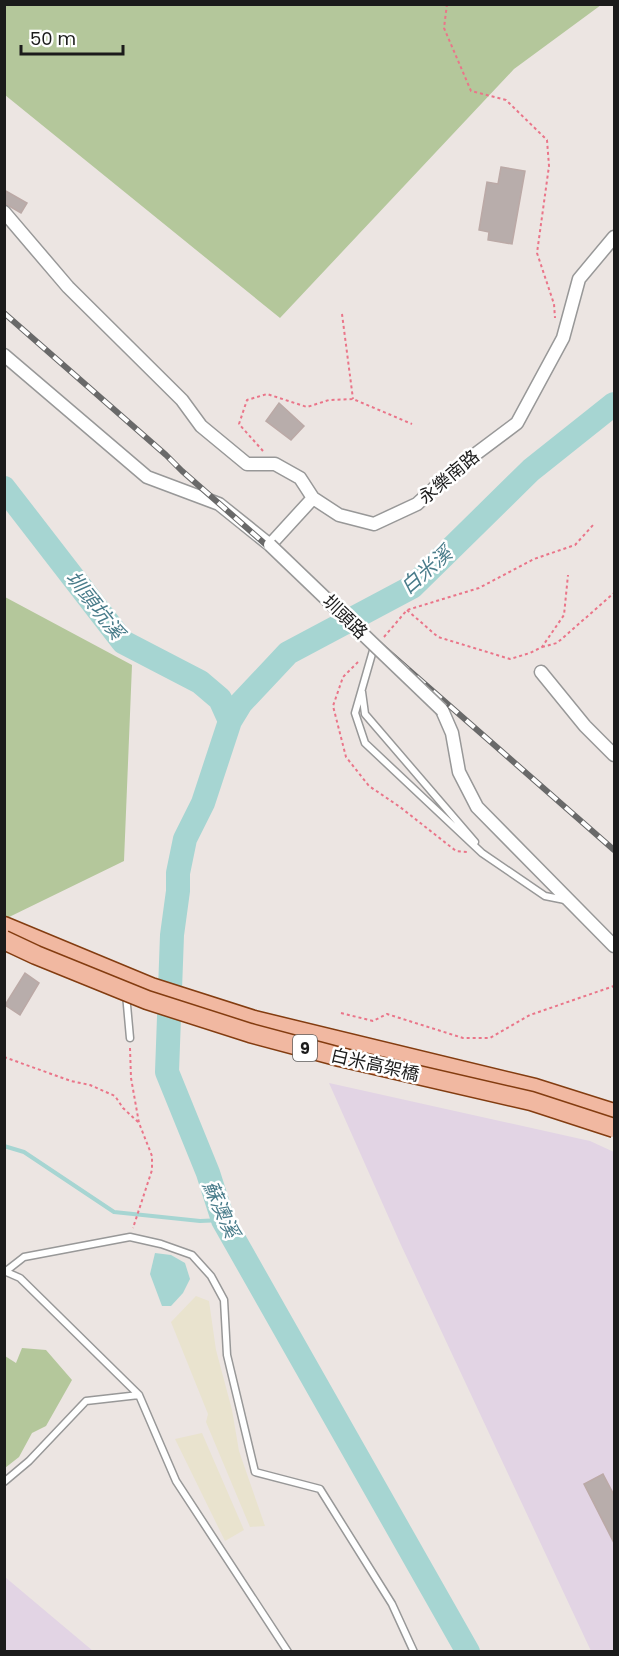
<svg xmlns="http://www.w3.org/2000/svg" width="619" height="1656" font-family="Poppins,'Noto Sans TC',sans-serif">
<rect width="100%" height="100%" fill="#ece5e2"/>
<path fill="#e2d4e4" d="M329,1083L590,1141L614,1152V1651H591L401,1245Z
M5,1577L93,1651H5Z"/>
<path fill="#e9e3ce" d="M196,1296L209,1301L216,1350L232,1410L239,1451L265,1526L250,1527L206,1422L208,1414L171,1322Z
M202,1433L244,1530L225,1541L175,1439Z"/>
<path fill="#b4c79b" d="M4,5L5,4L601,5L514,69L280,318L5,95Z
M5,597L132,665L124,861L5,919Z
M22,1348L46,1350L72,1380L46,1426L32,1433L19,1457L5,1468V1356L16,1363Z"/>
<path fill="#a6d5d2" d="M155,1253L171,1255L185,1263L190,1279L183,1293L171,1306H162L150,1274Z"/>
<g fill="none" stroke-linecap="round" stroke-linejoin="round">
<path stroke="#a6d5d2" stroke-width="4" d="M4,1146L24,1152L114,1212L200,1221L223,1220"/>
<path stroke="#a6d5d2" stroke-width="24" d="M4,488L123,642L200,682L220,699L230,721
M468,1652L223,1220L208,1173L167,1072L172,935L178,891V873L185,839L203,803L230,721L241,703L288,653L412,587L531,470L614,404"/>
</g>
<path fill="#b8adab" stroke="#bba9a6" stroke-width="1.5" d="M501,167L525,171L512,244L488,240L489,232L479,230L487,182L498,184Z
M4,190L27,203L21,213L4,203Z
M279,403L304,426L291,440L266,421Z
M25,973L39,983L20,1015L5,1005Z
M603,1474L615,1497V1545L584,1484Z"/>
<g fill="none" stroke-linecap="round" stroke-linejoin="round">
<g stroke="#989898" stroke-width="9">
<path id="lane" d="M374,647L355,713L365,743L482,853L545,896L565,900
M362,692L365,714L475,842
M126,994L130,1038
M4,1271L20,1278L139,1395L176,1481L288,1652
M6,1271L24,1257L130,1237L161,1244L192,1255L211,1276L224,1300L227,1355L255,1472L320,1489L392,1604L414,1652
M4,1482L29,1461L86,1401L139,1395"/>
</g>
<g stroke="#989898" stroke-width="15">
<path id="street" d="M4,212L68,287L182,400L201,426L247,464H275L300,478L313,498L339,515L374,524L417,504L453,471L517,423L563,338L579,279L614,237
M4,355L147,477L219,504L270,545L313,498
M541,672L585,726L614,755
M442,710L452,733L459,772L477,807L614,946"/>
</g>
<g stroke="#833c10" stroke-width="21">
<path id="primary" d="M4,926L151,987L254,1020L535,1088L614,1113"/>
</g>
<path stroke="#ea7589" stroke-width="2" stroke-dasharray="3 3" stroke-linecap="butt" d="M447,4L444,28L471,91L506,100L547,140L549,166L537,253L554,304L555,318
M342,314L353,399
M263,451L239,424L247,400L267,394L307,407L329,400L353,399L412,424
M407,610L438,637L510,659L530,653L542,647L564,615L568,575
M384,637L407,610L479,588L534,559L575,545L594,524
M542,647L557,643L614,593
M358,662L343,677L333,706L346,757L369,786L400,807L456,851L467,852
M341,1013L373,1021L387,1014L463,1038H490L530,1015L614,986
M130,1048L131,1078L139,1123L152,1156V1170L133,1228
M4,1057L71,1081L90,1085L115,1096L123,1108L139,1123"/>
<use href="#lane" stroke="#fff" stroke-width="6"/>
<use href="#street" stroke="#fff" stroke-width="12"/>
<use href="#primary" stroke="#f1b8a1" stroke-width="18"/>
<g stroke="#696969" stroke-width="6">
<path id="rail" d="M4,313L166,455L182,471L614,850"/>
</g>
<use href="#rail" stroke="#fff" stroke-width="4" stroke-dasharray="11" stroke-linecap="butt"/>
<g stroke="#989898" stroke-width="15" stroke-linecap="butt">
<path id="street-bridge" d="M270,545L442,710"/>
</g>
<g stroke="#833c10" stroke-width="21" stroke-linecap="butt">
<path id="primary-bridge" d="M4,940L36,955L147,1000L250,1033L340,1057L531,1101L614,1128"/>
</g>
<use href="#street-bridge" stroke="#fff" stroke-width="12"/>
<use href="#primary-bridge" stroke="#f1b8a1" stroke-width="18"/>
</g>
<g text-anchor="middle" stroke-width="5" stroke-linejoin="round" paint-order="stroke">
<rect fill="#fff" stroke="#5f5f5f" stroke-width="1.5" x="293" y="1035" width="24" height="26" rx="4.5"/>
<g font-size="16" font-weight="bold" fill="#1b1b1b">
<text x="305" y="1054">9</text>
</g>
<g font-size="18" fill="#1b1b1b" stroke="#fff">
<text transform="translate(449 477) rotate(-40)" y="6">永樂南路</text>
<text transform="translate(345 617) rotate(44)" y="6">圳頭路</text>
<text transform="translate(375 1065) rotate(13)" y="6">白米高架橋</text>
</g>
<g font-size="20" font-style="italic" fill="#497c8a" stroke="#fff">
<text transform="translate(426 570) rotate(-41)" y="7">白米溪</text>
<text transform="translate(95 605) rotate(52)" y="7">圳頭坑溪</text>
<text transform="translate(221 1209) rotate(66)" y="7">蘇澳溪</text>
</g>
</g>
<rect width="619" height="1656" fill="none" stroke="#1b1b1b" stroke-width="12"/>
<path d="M21 45v9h102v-9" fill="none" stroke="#1b1b1b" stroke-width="3"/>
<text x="30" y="45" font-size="18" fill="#1b1b1b" stroke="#ffffff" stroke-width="4.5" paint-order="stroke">50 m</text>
</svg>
